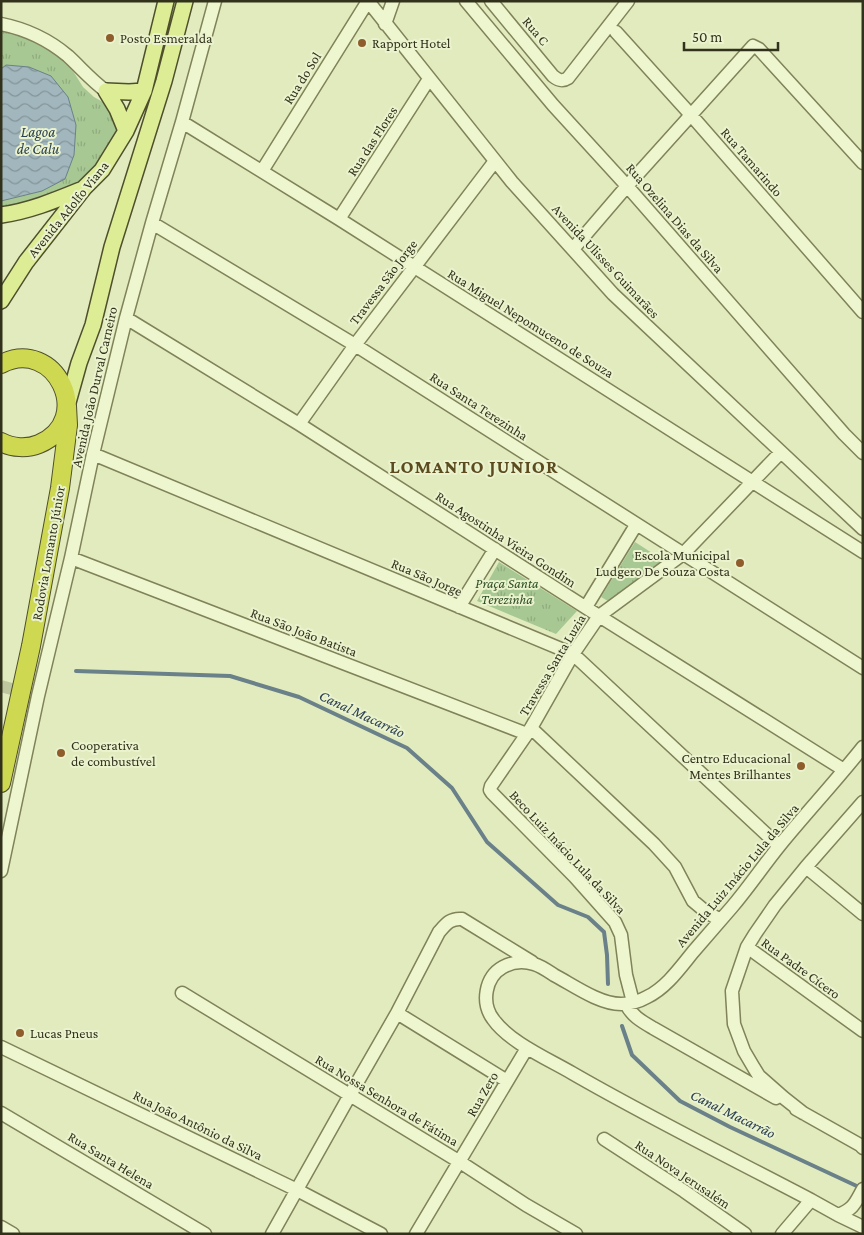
<svg xmlns="http://www.w3.org/2000/svg" width="864" height="1235" font-family="'Crimson Pro',serif">
<defs>
<pattern id="grass-tufts" width="24" height="20" patternUnits="userSpaceOnUse" patternTransform="scale(1.25)"><rect width="24" height="20" fill="#a7c893"/><path d="M3 7l-1-3M5 7V3M7 7l1-3M15 17l-1-3M17 17v-4M19 17l1-3" fill="none" stroke="#90ac7e"/></pattern>
<pattern id="water-waves" width="16" height="10" patternUnits="userSpaceOnUse" patternTransform="scale(1.25)"><rect width="16" height="10" fill="#a1b7bd"/><path d="M0 5q4-4 8 0t8 0" fill="none" stroke="#849599"/></pattern>
</defs>
<rect width="100%" height="100%" fill="#e1ebbe"/>
<path fill="url(#grass-tufts)" d="M1,29L33,37L68,63L83,87L94,97L110,106L118,123V135L94,170L68,192L1,221Z
M635,542L663,560L608,601L601,597Z
M499,562L577,611L556,634L477,601Z"/>
<path fill="url(#water-waves)" stroke="#6a8189" d="M6,65L29,67L51,76L68,97L76,125L74,155L65,179L42,191L1,201V69Z"/>
<g fill="none" stroke-linecap="round" stroke-linejoin="round">
<path stroke="#6a8189" stroke-width="4" d="M76,671L230,676L299,697L407,748L452,788L487,842L558,905L588,917L604,932L607,955L608,984
M622,1026L632,1055L680,1101L730,1127L861,1188"/>
<path stroke="#bec69e" stroke-width="12" stroke-dasharray="12 6" stroke-linecap="butt" d="M1,686L26,693"/>
<g stroke="#808258" stroke-width="15">
<path id="minor" d="M368,1L512,182L613,294L863,529
M466,1L553,105L627,186L844,434L863,453
M491,1L553,76C558,80 562,82 568,78L628,1
M1,24C26,29 49,40 68,56C81,68 92,81 106,91
M385,24L393,1
M616,32L691,115L863,312
M182,122L339,219L863,552
M262,171L368,1
M339,219L429,79
M152,223L355,345L863,668
M573,249L627,186L753,46L759,49L863,163
M126,318L299,424L599,616L844,770
M299,424L355,345L495,161
M93,454L573,654L779,846
M71,558L527,734
M459,607L495,549
M586,607L636,525
M531,728L654,844L675,867L693,901L705,911L720,920
M863,747C836,781 807,812 780,845C763,866 749,887 732,907C719,922 706,937 693,952C680,968 666,988 647,997C640,1001 630,1004 621,1004C599,1004 573,985 554,975C548,971 541,966 534,964C524,961 512,962 503,967C485,977 481,1003 493,1019C509,1042 548,1059 572,1073C650,1118 731,1158 811,1200L838,1215L863,1227
M806,867L863,914
M1,871L38,696L71,558L93,454L126,318L152,223L182,122L215,1
M747,947L863,1031
M182,993L460,1162L526,1205L576,1234
M633,1002L626,975L621,935L615,922L575,877L492,793L490,790L491,786L531,728L573,654L599,616L683,554L781,452
M626,1004C632,1016 641,1021 653,1028L776,1098
M397,1013L507,1081
M1,1047L297,1190L381,1234
M796,1109L860,1145L863,1148
M1,1113L205,1234
M803,1113L784,1098L759,1076L754,1068L744,1051L734,1024L732,991L747,947L755,934L775,905L806,867L863,802
M604,1139L684,1191L745,1234
M838,1215C854,1209 855,1203 863,1189
M1,1227L13,1234
M272,1234L350,1095L397,1013L439,932C446,924 450,918 462,919L532,962
M416,1234L527,1048
M782,1234L811,1200"/>
</g>
<g stroke="#4f4f2c" stroke-width="18">
<path id="major" d="M106,91L117,109L126,131
M106,91L129,92L144,91
M1,215C30,211 56,200 83,189
M1,301L26,262L84,188L102,170L126,131L144,91L166,1
M67,406L79,363L93,325L112,247L164,81L185,1"/>
</g>
<g stroke="#4f4f2c" stroke-width="20">
<path id="highway" d="M1,364C55,336 96,420 39,444C27,449 12,448 1,442
M1,783L31,646L60,488L68,425L67,406"/>
</g>
<use href="#minor" stroke="#eef6d0" stroke-width="12"/>
<use href="#major" stroke="#dced96" stroke-width="15"/>
<use href="#highway" stroke="#ced851" stroke-width="18"/>
</g>
<g fill="#8e5d2b" stroke="#eaf3cd" stroke-width="2">
<circle cx="110" cy="38" r="5"/>
<circle cx="362" cy="43" r="5"/>
<circle cx="740" cy="563" r="5"/>
<circle cx="61" cy="753" r="5"/>
<circle cx="801" cy="766" r="5"/>
<circle cx="20" cy="1033" r="5"/>
</g>
<g text-anchor="middle" stroke-width="4" stroke-linejoin="round" paint-order="stroke">
<g font-size="14" fill="#32321c" stroke="#eaf3cd">
<text transform="translate(536 31) rotate(50)" y="5">Rua C</text>
<text transform="translate(302 78) rotate(-58)" y="5">Rua do Sol</text>
<text transform="translate(372 141) rotate(-57)" y="5">Rua das Flores</text>
<text transform="translate(752 162) rotate(49)" y="5">Rua Tamarindo</text>
<text transform="translate(68 209) rotate(-51)" y="5">Avenida Adolfo Viana</text>
<text transform="translate(675 218) rotate(49)" y="5">Rua Ozelina Dias da Silva</text>
<text transform="translate(606 261) rotate(47)" y="5">Avenida Ulisses Guimarães</text>
<text transform="translate(383 282) rotate(-53)" y="5">Travessa São Jorge</text>
<text transform="translate(531 323) rotate(32)" y="5">Rua Miguel Nepomuceno de Souza</text>
<text transform="translate(94 387) rotate(-77)" y="5">Avenida João Durval Carneiro</text>
<text transform="translate(479 406) rotate(33)" y="5">Rua Santa Terezinha</text>
<text transform="translate(506 539) rotate(33)" y="5">Rua Agostinha Vieira Gondim</text>
<text transform="translate(48 553) rotate(-80)" y="5">Rodovia Lomanto Júnior</text>
<text transform="translate(427 577) rotate(23)" y="5">Rua São Jorge</text>
<text transform="translate(304 632) rotate(21)" y="5">Rua São João Batista</text>
<text transform="translate(552 665) rotate(-59)" y="5">Travessa Santa Luzia</text>
<text transform="translate(568 852) rotate(47)" y="5">Beco Luiz Inácio Lula da Silva</text>
<text transform="translate(737 875) rotate(-50)" y="5">Avenida Luiz Inácio Lula da Silva</text>
<text transform="translate(801 968) rotate(36)" y="5">Rua Padre Cícero</text>
<text transform="translate(482 1094) rotate(-60)" y="5">Rua Zero</text>
<text transform="translate(387 1100) rotate(31)" y="5">Rua Nossa Senhora de Fátima</text>
<text transform="translate(198 1125) rotate(26)" y="5">Rua João Antônio da Silva</text>
<text transform="translate(111 1160) rotate(31)" y="5">Rua Santa Helena</text>
<text transform="translate(683 1174) rotate(34)" y="5">Rua Nova Jerusalém</text>
</g>
<g font-size="14" fill="#32321c" stroke="#eaf3cd" text-anchor="start">
<text x="120" y="43">Posto Esmeralda</text>
<text x="372" y="48">Rapport Hotel</text>
<text x="730" y="560" text-anchor="end">Escola Municipal<tspan x="730" dy="16">Ludgero De Souza Costa</tspan></text>
<text x="71" y="750">Cooperativa<tspan x="71" dy="16">de combustível</tspan></text>
<text x="791" y="763" text-anchor="end">Centro Educacional<tspan x="791" dy="16">Mentes Brilhantes</tspan></text>
<text x="30" y="1038">Lucas Pneus</text>
</g>
<g font-size="14" font-style="italic" fill="#2d4d23" stroke="#eaf3cd">
<text x="507" y="588">Praça Santa<tspan x="507" dy="16">Terezinha</tspan></text>
</g>
<g font-size="15" font-style="italic" fill="#2c4051" stroke="#eaf3cd">
<text x="38" y="137">Lagoa<tspan x="38" dy="17">de Calu</tspan></text>
<text transform="translate(362 714) rotate(25)" y="5">Canal Macarrão</text>
<text transform="translate(733 1114) rotate(26)" y="5">Canal Macarrão</text>
</g>
<g font-size="19" font-weight="bold" letter-spacing="1" fill="#5c4b1e" stroke="#eaf3cd">
<text x="474" y="473">LOMANTO JUNIOR</text>
</g>
</g>
<rect width="864" height="1235" fill="none" stroke="#32321c" stroke-width="5"/>
<path d="M684 42v8h94v-8" fill="none" stroke="#32321c" stroke-width="2.5"/>
<text x="692" y="42" font-size="15" fill="#32321c" stroke="#eaf3cd" stroke-width="4" paint-order="stroke">50 m</text>
</svg>
